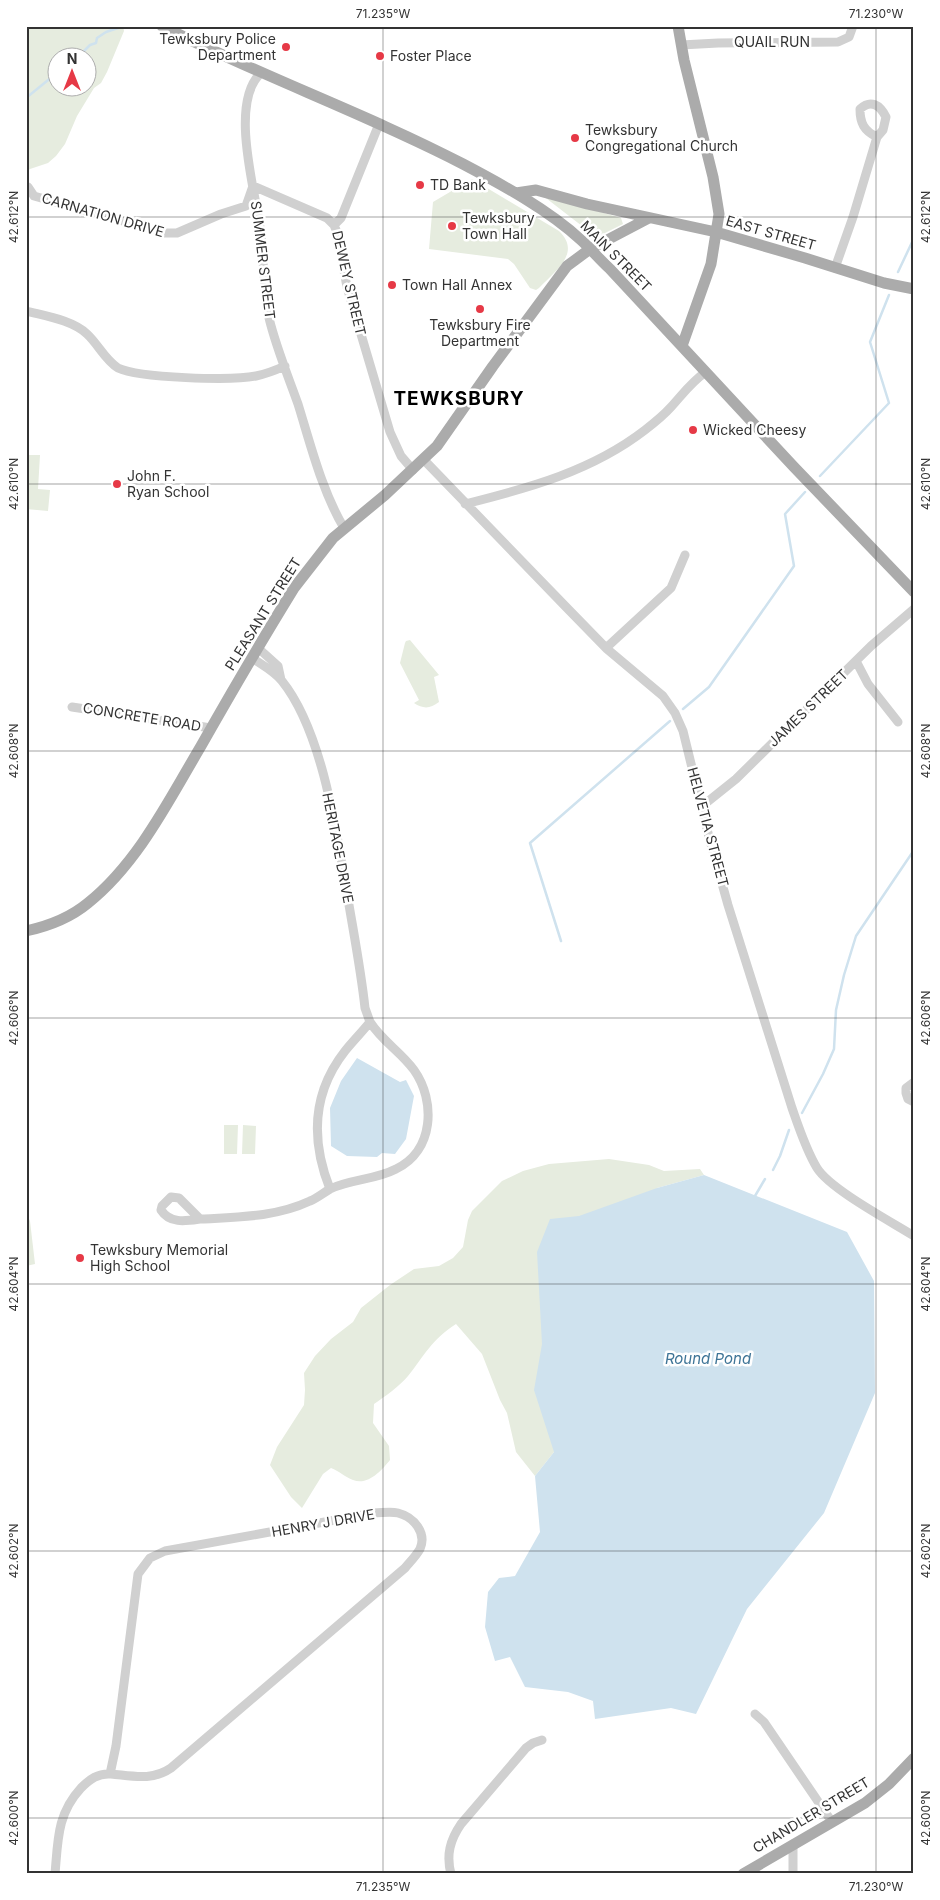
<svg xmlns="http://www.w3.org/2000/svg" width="940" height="1900" font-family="Inter,sans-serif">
<rect width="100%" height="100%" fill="#fff"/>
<path fill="#e6ecdf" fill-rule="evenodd" d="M26,26H123L124,31L107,72L101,83L94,88L77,116L65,144L56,156L48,163L30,169L26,172ZM58,58H88V88H58Z
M472,179L559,231C582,253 555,271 539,288L536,290L530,288L514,264L508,259L429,249L433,202Z
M542,195L621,218L623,224L595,238L591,233Z
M26,455H40L38,489L50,490L48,511L26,509Z
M410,640L439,675L434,677L439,702C430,709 423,709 414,703L419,700L400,663L405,643L406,641Z
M224,1125H238L237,1154H224Z
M243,1125L256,1126L255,1154H242Z
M609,1159L649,1165L664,1171L700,1169L704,1175L657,1188L554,1452L535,1476L516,1452L507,1413L500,1400L482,1354L456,1324C431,1340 425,1355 408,1376C401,1385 383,1398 374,1404L373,1423L389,1446L390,1460C382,1470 368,1486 353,1480C345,1477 339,1471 331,1468L323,1474L302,1508L291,1497L270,1465L277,1447L304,1405L305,1390L304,1373L315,1356L331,1339L353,1322L361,1308L390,1285L414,1269L439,1266L453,1258L463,1247L468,1220L472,1211L502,1181L523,1171L549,1164Z
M26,1213L30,1221L35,1264L26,1266Z"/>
<path fill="#cfe2ee" d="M357,1058L400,1082L406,1080L414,1096L406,1139L395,1154L382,1153L377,1157L347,1156L331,1146L330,1108L341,1081Z
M704,1175L847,1232L874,1281L875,1393L824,1513L747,1609L696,1714L671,1708L595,1719L593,1701L568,1692L525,1687L510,1657L495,1661L485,1627L488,1592L499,1578L515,1576L540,1532L535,1476L554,1452L534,1390L542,1344L537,1252L550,1219L579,1216L657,1188Z"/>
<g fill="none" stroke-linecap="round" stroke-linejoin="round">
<path stroke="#cfe2ee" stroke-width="2.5" d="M77,58L90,45L96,43L97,38L106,32L124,26
M26,98L58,72
M898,272L914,238
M820,476L889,403L870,342L889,295
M683,709L709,687L794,566L785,514L805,492
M561,941L530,843L670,721
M802,1113L823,1074L834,1049L836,1010L844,975L856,936L914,850
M773,1170L780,1156L789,1130
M755,1196L765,1179"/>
<path stroke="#d0d0d0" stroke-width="9" d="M681,45L718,43L838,42L849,37L853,26
M261,73C229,102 255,190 260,227C264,258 263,288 269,318C276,347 288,376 298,404C311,446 322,491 344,528
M379,124L341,218L334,225L342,244V260L347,287L390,432L401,456L413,470
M28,187L34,196L165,233H177L221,214L246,206L253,186L327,218L334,225
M835,268L853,217L877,137L883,130L886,117C880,105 871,99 860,109C860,123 864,131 877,137
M26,311C45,316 72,320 87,334C98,344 105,360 118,368C139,378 232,381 256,376C266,374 276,370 285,366
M424,460L568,609L607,649L663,696L675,713L683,731L709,837L728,905L792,1108C799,1128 806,1150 817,1168C830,1189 890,1221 914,1236
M465,504C529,488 592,471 645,430C654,423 663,416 671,407C682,395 692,381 706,372
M258,648L278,666L281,680
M606,648L671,588L685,555
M252,658C262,665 274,671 282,681C323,732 337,835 348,899C354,935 361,971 365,1008L370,1022C362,1032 353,1041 345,1051C312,1093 311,1141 330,1189C351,1179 375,1180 396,1169C434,1151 436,1101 414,1070C401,1052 382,1041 370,1022
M856,661L868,684L898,722
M72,707L211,728
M701,807L736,779L871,646L914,609
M914,1082L906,1088V1093L908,1099L914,1102
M171,1197L179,1198L200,1219C186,1221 170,1224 161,1210L162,1206Z
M202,1219C239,1217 276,1217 310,1201C317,1198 323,1193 330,1189
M755,1714L764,1722L832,1822
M793,1844V1874
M55,1874C58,1840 57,1814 81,1788C90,1779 98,1773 111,1774C133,1776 152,1781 171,1768L405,1568C410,1562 416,1556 420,1549C427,1533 414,1517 398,1513C390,1511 382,1513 374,1513L165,1551L150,1558L138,1574L116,1746L110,1774
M451,1874C446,1855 450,1840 461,1824L526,1748L533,1743L542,1740"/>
<path stroke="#ababab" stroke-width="11" d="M162,26C260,76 365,113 463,164C501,184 549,210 581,240C591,249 600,260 610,269L794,467L914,592
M678,26L684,60L713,177L719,214L711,264L682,346
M516,193L536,190L587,204L716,232L805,258L884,283L914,289
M26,931C49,926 70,918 88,903C138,863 169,800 201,746C231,693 262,640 294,588L333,538L385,495L437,446L493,366L567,266L590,249L649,218
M743,1874L865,1803L889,1784L914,1758"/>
</g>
<path fill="none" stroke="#333" stroke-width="1" stroke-opacity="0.45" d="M383,26V1874M876,26V1874M26,217H914M26,484H914M26,751H914M26,1018H914M26,1284H914M26,1551H914M26,1818H914"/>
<g fill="#e63946" stroke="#fff" stroke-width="2">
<circle cx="286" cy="47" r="5"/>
<circle cx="380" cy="56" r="5"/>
<circle cx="575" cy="138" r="5"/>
<circle cx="420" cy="185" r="5"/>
<circle cx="452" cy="226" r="5"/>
<circle cx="392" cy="285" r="5"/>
<circle cx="480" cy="309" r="5"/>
<circle cx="693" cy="430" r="5"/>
<circle cx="117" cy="484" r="5"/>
<circle cx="80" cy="1258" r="5"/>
</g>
<g text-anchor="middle" stroke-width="5" stroke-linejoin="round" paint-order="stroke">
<g font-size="14" fill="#333" stroke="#fff" text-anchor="start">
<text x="276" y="44" text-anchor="end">Tewksbury Police<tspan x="276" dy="16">Department</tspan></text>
<text x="390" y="61">Foster Place</text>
<text x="585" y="135">Tewksbury<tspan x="585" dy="16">Congregational Church</tspan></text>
<text x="430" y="190">TD Bank</text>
<text x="462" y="223">Tewksbury<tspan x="462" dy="16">Town Hall</tspan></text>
<text x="402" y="290">Town Hall Annex</text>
<text x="480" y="330" text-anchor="middle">Tewksbury Fire<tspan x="480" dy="16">Department</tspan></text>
<text x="703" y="435">Wicked Cheesy</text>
<text x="127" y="481">John F.<tspan x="127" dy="16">Ryan School</tspan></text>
<text x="90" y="1255">Tewksbury Memorial<tspan x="90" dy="16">High School</tspan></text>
</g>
<g font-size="14" fill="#333" stroke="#fff">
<text x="772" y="47">QUAIL RUN</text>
<text transform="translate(103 215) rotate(16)" y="5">CARNATION DRIVE</text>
<text transform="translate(771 233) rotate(16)" y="5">EAST STREET</text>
<text transform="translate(616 256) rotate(45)" y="5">MAIN STREET</text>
<text transform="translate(263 260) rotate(83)" y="5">SUMMER STREET</text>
<text transform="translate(349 283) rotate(77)" y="5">DEWEY STREET</text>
<text transform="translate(263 614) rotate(-58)" y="5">PLEASANT STREET</text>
<text transform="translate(808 708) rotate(-44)" y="5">JAMES STREET</text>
<text transform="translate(142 717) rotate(9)" y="5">CONCRETE ROAD</text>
<text transform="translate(708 827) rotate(75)" y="5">HELVETIA STREET</text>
<text transform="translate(338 848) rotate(79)" y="5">HERITAGE DRIVE</text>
<text transform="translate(323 1523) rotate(-10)" y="5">HENRY J DRIVE</text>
<text transform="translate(811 1815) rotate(-31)" y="5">CHANDLER STREET</text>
</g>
<g font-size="15" font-style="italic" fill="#3f7597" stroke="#fff">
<text x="708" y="1364">Round Pond</text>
</g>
<g font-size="19" font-weight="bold" letter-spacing="1" fill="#000" stroke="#fff">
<text x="459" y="405">TEWKSBURY</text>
</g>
</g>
<rect width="940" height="1900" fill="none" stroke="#ffffff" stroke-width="55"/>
<g transform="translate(72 72)"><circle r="24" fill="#ffffff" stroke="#adadad"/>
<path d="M0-4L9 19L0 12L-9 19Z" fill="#e63946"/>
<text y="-8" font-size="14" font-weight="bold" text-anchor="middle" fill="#333333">N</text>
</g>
<rect x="28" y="28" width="884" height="1844" fill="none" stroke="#333" stroke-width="2"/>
<g font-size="12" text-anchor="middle" fill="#333">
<text x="383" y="18">71.235°W</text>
<text x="876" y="18">71.230°W</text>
<text transform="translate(14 217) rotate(-90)" y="4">42.612°N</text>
<text transform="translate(926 217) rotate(-90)" y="4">42.612°N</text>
<text transform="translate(14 484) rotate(-90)" y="4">42.610°N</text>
<text transform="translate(926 484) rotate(-90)" y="4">42.610°N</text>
<text transform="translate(14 751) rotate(-90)" y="4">42.608°N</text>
<text transform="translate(926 751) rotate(-90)" y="4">42.608°N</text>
<text transform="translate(14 1018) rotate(-90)" y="4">42.606°N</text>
<text transform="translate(926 1018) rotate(-90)" y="4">42.606°N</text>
<text transform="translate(14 1284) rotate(-90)" y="4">42.604°N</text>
<text transform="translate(926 1284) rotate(-90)" y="4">42.604°N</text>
<text transform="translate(14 1551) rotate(-90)" y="4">42.602°N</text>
<text transform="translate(926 1551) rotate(-90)" y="4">42.602°N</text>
<text transform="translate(14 1818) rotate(-90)" y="4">42.600°N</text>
<text transform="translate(926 1818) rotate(-90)" y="4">42.600°N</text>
<text x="383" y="1891">71.235°W</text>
<text x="876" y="1891">71.230°W</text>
</g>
</svg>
